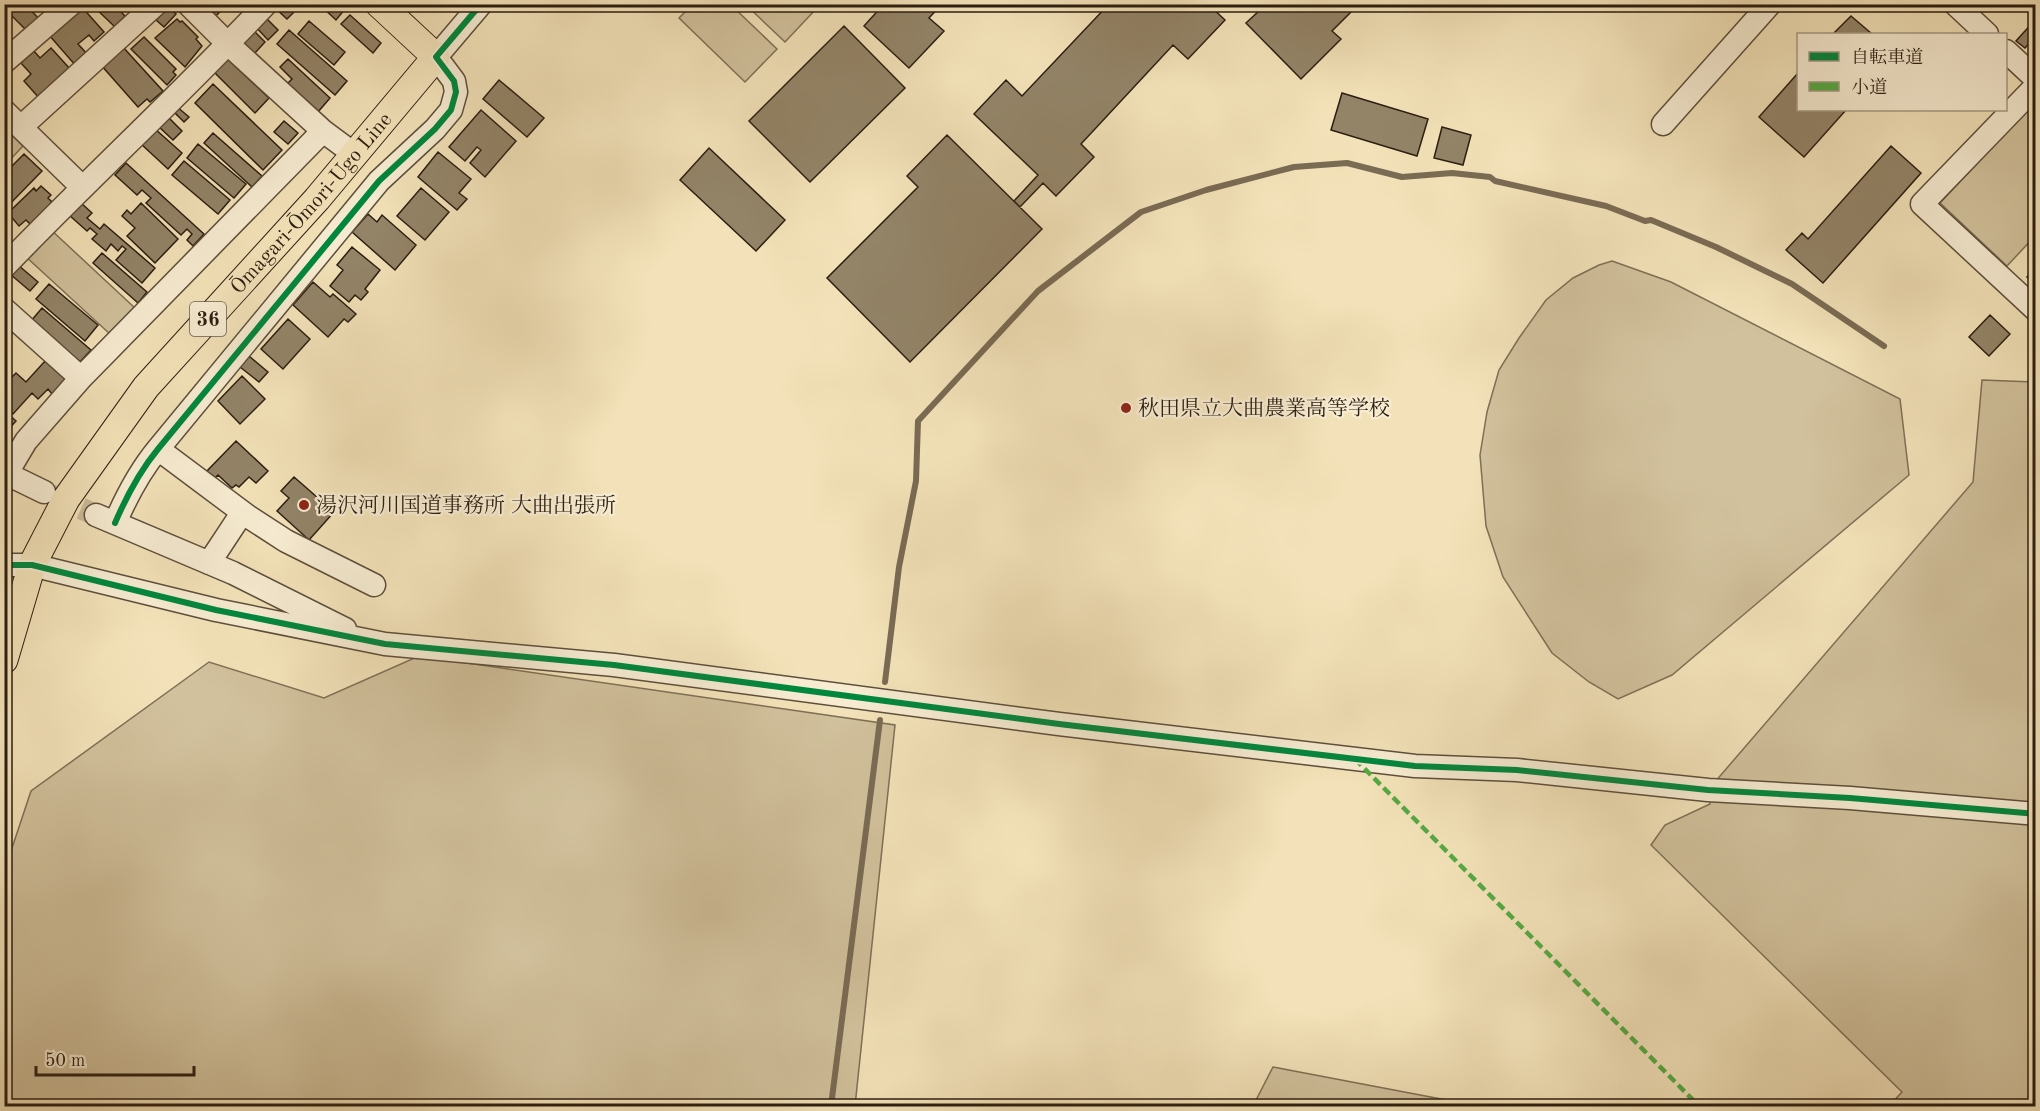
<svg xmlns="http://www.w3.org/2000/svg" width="2040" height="1111" font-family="'Old Standard TT','Noto Serif JP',serif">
<rect width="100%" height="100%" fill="#f3e2b9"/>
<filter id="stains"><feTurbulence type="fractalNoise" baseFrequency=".00333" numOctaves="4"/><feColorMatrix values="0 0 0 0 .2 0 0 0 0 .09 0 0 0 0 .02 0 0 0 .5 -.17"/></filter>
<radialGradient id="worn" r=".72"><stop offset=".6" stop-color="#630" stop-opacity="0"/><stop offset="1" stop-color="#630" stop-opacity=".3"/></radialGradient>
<path fill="#d1c19c" stroke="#7e7056" stroke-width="1.5" d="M692,5H731L777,49L745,82L679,18Z
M746,5H812L816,9L785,42Z
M2028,109L2035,116V236L2007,266L1940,203Z
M5,128L23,146L5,165H4Z
M49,228L136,309L111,335L24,255Z
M1612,261L1671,282L1900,399L1909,475L1672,675L1618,699L1589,682L1552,653L1503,577L1486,526L1480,455L1487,412L1499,370L1519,338L1546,300L1573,278L1599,265Z
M1982,380L2035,382V1106H1889L1902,1092L1651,845L1665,825L1710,804L1708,790L1973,482Z
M419,656L895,725L855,1106H5V869L31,791L209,662L324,698Z
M1273,1067L1478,1106H1253Z"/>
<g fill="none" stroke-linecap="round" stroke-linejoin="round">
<path stroke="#7a6b54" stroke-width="6" d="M885,682L899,567L916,481L918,421L1038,291L1141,212L1206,190L1294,167L1347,163L1402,177L1452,173L1490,177L1495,181L1606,206L1645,221L1651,220L1716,247L1792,284L1884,346
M831,1106L880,720"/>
</g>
<path fill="#938468" stroke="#2b1e11" stroke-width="1.5" d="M4,4H25L40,20L28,32L4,8Z
M35,4H56L53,8L49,5L42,12Z
M91,4H113L125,16L115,27Z
M124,4H145L133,15Z
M204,4H227L216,16Z
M274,4H286L294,12L287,19L273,6Z
M319,4H340L345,9L336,20Z
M884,4H912L918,10L923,4H942L929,18L944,31L909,68L864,26Z
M1109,4H1208L1225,20L1188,59L1173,45L1081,144L1094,157L1056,196L1043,183L1020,207L1014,201L1038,175L974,114L1006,80L1022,96Z
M1254,4H1359L1332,31L1341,39L1301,79L1246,23L1260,10Z
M2030,4H2036V17L2026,9Z
M81,6L104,32L94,41L89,35L78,44L88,55L76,66L49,35Z
M169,7L176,14L164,27L156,20Z
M350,15L381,43L373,53L341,24Z
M264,16L278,30L268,40L254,25Z
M1851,16L1872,34H1833Z
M177,19L180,22L182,21L198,37L196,39L202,46L185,67L155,38Z
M2036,19V36L2025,48L2016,41Z
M309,21L345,52L334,65L298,34Z
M844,26L905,88L810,182L749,121Z
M253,30L265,42L254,54L242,42Z
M289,30L347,81L335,95L277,44Z
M144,37L176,69L173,72L176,75L167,85L131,49Z
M122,46L163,91L150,102L147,99L138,107L101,65Z
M51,48L71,70L40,99L24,81L31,74L21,63L34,51L40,58Z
M226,57L269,98L255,113L213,71Z
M288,59L330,98L318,112L287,84L292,79L280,67Z
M1798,73V110H1846L1804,157L1759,117Z
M499,80L544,118L527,137L483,99Z
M213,84L282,150L263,170L195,103Z
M1342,93L1428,119L1417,156L1331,130Z
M176,106L189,117L184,122L172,110Z
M481,110L516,141L485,177L470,163L481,150L477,147L465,161L449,147Z
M168,117L182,131L173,140L158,126Z
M284,121L298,133L288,144L274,132Z
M1442,127L1471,135L1463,165L1434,158Z
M154,128L182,153L168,169L141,144Z
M213,133L262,176L252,187L204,143Z
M947,135L1042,229L910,362L827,278L918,187L907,176Z
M198,144L246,184L234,198L187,158Z
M1891,146L1921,173L1823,283L1786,250L1802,233L1808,239Z
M709,148L785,220L756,251L680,180Z
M438,152L471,179L459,193L467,199L457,210L418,177Z
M24,154L42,171L4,210V174Z
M184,161L230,200L218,214L172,175Z
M126,163L204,234L193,246L187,240L192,234L187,229L181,235L146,203L151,198L142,190L137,195L115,175Z
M41,186L51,195L48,198L53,203L31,225L26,220L19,226L8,213L34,188L36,191Z
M421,188L449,212L425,240L397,216Z
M80,202L92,213L87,218L100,229L104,224L155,268L142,283L116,260L126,249L122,246L118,251L111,244L106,251L92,239L97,234L90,228L87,231L69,215Z
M141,203L178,239L155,263L127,236L135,228L122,216L127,210L131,214Z
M368,214L377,222L382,215L416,245L395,270L352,232Z
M352,247L380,270L365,289L368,292L361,300L355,295L349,302L330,286L343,270L337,265Z
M102,253L147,292L138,303L93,263Z
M18,265L38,282L30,291L10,274Z
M2036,269V285L2027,277Z
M313,282L330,297L333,294L356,314L348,322L344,319L328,337L293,305Z
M49,284L98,325L85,341L36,299Z
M42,308L91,350L80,362L31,321Z
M1990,315L2010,334L1989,356L1969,337Z
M288,319L310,339L283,369L261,349Z
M249,356L268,372L259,382L240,367Z
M45,361L66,380L52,394L48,389L38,399L32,393L13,414L4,406V372L12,377L16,373L26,382Z
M242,376L265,399L240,424L218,401Z
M4,410L16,421L4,434Z
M236,441L268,471L256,483L249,477L239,487L236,485L232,488L218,475L214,479L206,472Z
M294,477L334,512L309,540L277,511L289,498L281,491Z"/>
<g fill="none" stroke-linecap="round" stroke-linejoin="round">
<path stroke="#cbbb97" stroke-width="22" stroke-dasharray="22 11" stroke-linecap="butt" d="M51,495L96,515"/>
<g stroke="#5d4f3b" stroke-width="25">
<path id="minor" d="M188,4L228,44L323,131
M1955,4L1987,34
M2006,51L2036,79
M4,62L71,4
M2036,86L1922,204L2036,310
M4,111L82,187
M1663,124L1770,4
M21,127L156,4
M4,267C90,178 181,94 266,4
M4,309L81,378
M158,449L249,517L286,541L374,585
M7,474L44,492
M4,478L26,441L81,378L323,131L354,154
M96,515L233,573L345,629
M115,523C127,495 139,472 158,449L379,181L435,129L451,110L456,92L454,81L436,57L481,4
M209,563L242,513
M4,565H32L216,610L385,644L614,665L1059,724L1415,766L1517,770L1708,790L1850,798L2036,814"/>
</g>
<g stroke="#2b1e11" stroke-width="29">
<g id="major">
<path id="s1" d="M4,660L32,565L66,499L146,387L317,199L436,57L379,4"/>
</g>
</g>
<use href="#minor" stroke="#f7ecd2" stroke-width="22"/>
<use href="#major" stroke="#f3e2b9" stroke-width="27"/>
<path stroke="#54aa42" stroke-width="4.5" stroke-dasharray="9 4.5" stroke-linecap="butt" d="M1355,759L1699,1106"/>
<g stroke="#f7ecd2" stroke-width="10">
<path id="cycleway" d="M115,523C127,495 139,472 158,449L379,181L435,129L451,110L456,92L454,81L436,57L481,4
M4,565H32L216,610L385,644L614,665L1059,724L1415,766L1517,770L1708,790L1850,798L2036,814"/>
</g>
<use href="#cycleway" stroke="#00873e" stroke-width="6"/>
</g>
<g fill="#8f2418" stroke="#f7ecd2" stroke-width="2">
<circle cx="1126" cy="408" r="6"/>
<circle cx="304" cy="505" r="6"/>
</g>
<g text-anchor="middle" stroke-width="4.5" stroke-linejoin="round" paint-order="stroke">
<rect fill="#f7ecd2" stroke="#685c4b" stroke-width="1.5" x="190" y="302" width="36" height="34" rx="4.5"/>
<g font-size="20" font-weight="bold" fill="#2b1e11">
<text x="208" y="326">36</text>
</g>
<g font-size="21" fill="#2b1e11" stroke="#f7ecd2">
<text dy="7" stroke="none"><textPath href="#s1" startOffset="558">Ōmagari-Ōmori-Ugo Line</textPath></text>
</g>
<g font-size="21" fill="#2b1e11" stroke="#f7ecd2" text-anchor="start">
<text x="1138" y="415">秋田県立大曲農業高等学校</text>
<text x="316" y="512">湯沢河川国道事務所 大曲出張所</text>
</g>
</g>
<rect width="2040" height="1111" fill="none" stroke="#f3e2b9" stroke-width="24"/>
<rect x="6" y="6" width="2028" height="1099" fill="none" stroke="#2b1e11" stroke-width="3"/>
<rect x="12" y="12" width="2016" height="1087" fill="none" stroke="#2b1e11" stroke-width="1.5"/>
<rect x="1797" y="33" width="210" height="78" fill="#f7ecd2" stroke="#a59a85" stroke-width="1.5"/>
<rect x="1809" y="52" width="30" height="9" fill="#00873e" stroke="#a59a85" stroke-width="1.5"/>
<text x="1851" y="63" font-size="18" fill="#2b1e11">自転車道</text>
<rect x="1809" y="82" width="30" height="9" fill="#54aa42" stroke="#a59a85" stroke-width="1.5"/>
<text x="1851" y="93" font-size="18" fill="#2b1e11">小道</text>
<path d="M36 1066v9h158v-9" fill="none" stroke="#2b1e11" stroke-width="3"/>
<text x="45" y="1066" font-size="18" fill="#2b1e11" stroke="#f7ecd2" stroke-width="4.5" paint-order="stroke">50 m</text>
<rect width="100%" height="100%" filter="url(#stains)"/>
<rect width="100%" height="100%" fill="url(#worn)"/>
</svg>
